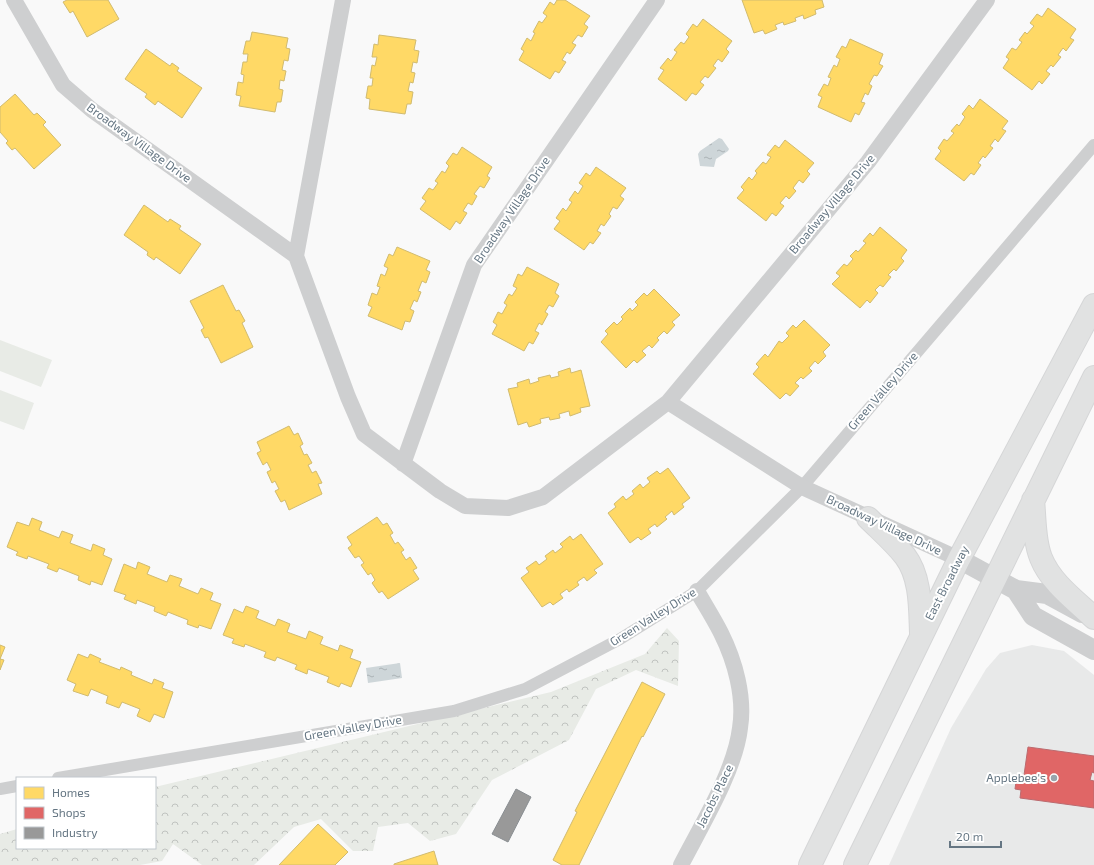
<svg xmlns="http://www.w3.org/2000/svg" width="1094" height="865" font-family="'Exo 2',sans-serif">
<defs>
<pattern id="forest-crowns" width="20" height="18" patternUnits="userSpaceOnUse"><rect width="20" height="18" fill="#e8ebe6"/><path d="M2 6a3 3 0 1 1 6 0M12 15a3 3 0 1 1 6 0" fill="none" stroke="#c0c3c0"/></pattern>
<pattern id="water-ripples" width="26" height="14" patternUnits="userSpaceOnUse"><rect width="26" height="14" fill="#ced6d9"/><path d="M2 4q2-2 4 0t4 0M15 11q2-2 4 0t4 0" fill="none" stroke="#abb2b5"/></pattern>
</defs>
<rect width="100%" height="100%" fill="#f9f9f9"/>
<path fill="#e8e9e9" d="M1032,645L1064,651L1094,675V865H889L951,728L986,669L1000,653Z"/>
<path fill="url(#forest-crowns)" d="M667,628L679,641L678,686L636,670L596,689L569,740L492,780L456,834L430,841L408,823L378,827L373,851H353L321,819L294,827L254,865H202L173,844L162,861L140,865H0V834L17,829V848H155V787L551,692L645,654Z"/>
<path fill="#e8ebe6" d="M0,340L52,360L41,387L0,371Z
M0,390L34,403L24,430L0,421Z"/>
<path fill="url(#water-ripples)" d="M719,138L722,139L729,149L728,151L716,159L714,167L700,166L698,154L700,151Z
M400,663L402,678L368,683L366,668Z"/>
<path fill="#ffd966" stroke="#d1bb6f" d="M67,0H108L119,19L87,37L73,11L70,13L63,2Z
M557,0H565L590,16L584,24L588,27L582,37L578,35L572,43L576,45L570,54L567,52L562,60L566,62L559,73L555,71L550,79L519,60L524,51L521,49L527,38L531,41L535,33L533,32L539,21L542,23L547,16L543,13L550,2L554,5Z
M742,0H822L824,7L815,10L816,14L804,19L803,15L795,18L796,21L784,25L783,22L775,25L777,29L765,34L763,30L754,33Z
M1048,8L1076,29L1070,38L1074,40L1066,51L1063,48L1058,55L1061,57L1053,67L1051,65L1046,71L1050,74L1042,84L1039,81L1032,90L1003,68L1009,59L1006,57L1012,48L1016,50L1022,42L1019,40L1025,32L1027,34L1034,26L1030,23L1037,14L1042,17Z
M703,19L732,41L726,49L729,52L722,62L718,59L713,66L716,68L708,78L705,76L700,82L704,85L696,95L692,93L686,101L658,79L664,70L660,68L668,58L671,61L677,52L674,50L681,42L684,44L689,37L686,34L693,24L697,27Z
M252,32L288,38L286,48L290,49L288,61L284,60L282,70L286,71L284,81L280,80L279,89L283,90L281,102H277L275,112L239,106L241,96L236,95L238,82L243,83L244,75L241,74L243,62H247L248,54H243L246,41H250Z
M379,35L416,40L414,50L419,51L417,63L413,62L411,72L415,73L413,83L410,82L408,91L413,92L411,104H407L405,114L369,109L370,99L366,98L368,86H372L373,78H370L372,65L375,66L377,57H372L374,44L378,45Z
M850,39L883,54L879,64L883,66L877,76L874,75L869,84L872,86L868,95L865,93L861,102L865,103L859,115L855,113L851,122L818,107L822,97L818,95L824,84L828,86L831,78L828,77L834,65L837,67L840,59L836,57L842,46L846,48Z
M146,49L170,66L172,63L179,68L177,71L202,88L182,118L158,101L155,105L145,97L147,94L125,79Z
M15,94L34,115L37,113L46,122L43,125L61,145L34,169L15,148L12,150L6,143L8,141L0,132V107Z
M980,99L1008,121L1002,129L1006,131L998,142L995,139L990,146L993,148L985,158L983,156L978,163L981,165L974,175L971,173L964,181L935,159L941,151L938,148L944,139L947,141L954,133L951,131L957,124L959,126L965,117L962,114L969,105L973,109Z
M785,140L814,163L807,171L810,174L803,183L799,180L793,188L796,191L789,199L786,196L780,203L784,206L776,216L772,213L766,221L737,198L744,190L741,187L749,177L752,180L757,173L755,171L763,162L766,164L771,157L767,155L775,145L779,148Z
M462,147L492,167L487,176L490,178L484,188L480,186L474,194L477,196L472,205L468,203L463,211L467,213L460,224L456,221L450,230L420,209L426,201L422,198L429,188L433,190L438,183L435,181L442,171L445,173L449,166L446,163L453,153L457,155Z
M596,167L626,188L620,196L624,199L617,209L613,207L609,214L611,216L604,226L601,224L597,231L601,233L593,244L590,242L584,250L554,229L560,221L556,218L563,208L566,211L572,202L569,200L575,191L578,194L583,186L579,183L586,173L590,176Z
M144,205L168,222L170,219L181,226L179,229L201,244L180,274L156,257L154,260L147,255L148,252L124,235Z
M880,227L907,250L901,258L904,261L896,271L894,269L888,275L891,277L883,287L880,285L875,290L878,293L870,303L867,300L860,308L832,284L840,276L836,273L844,264L847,266L853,259L850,256L856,250L858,252L866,243L863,241L870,233L873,236Z
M397,247L430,261L426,270L430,272L426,283L422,281L418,291L421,292L417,302L414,300L410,309L414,311L410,322L405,321L402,330L368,316L372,307L368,305L372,293L377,295L380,287L377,286L381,274L385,276L388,268L384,266L389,254L393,256Z
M527,267L559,284L555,293L559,296L553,307L549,305L545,312L548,314L542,325L539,323L535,331L539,333L533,344L529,342L524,351L492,334L497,325L493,322L498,312L502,314L507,305L504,303L509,294L512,296L517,288L513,286L518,274L522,276Z
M223,285L236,311L239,310L245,321L242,323L253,347L221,363L208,337L205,338L201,330L204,328L190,301Z
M654,289L680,315L672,322L675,325L667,334L664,331L657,338L659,340L652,348L649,345L642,351L646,355L637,363L634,360L626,368L601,342L608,334L605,331L614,322L617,325L623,319L621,317L630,308L632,311L638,305L635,302L644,293L647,296Z
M804,320L830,345L823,352L826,356L818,364L815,361L809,368L812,371L803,379L801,377L795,383L799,386L790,396L786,393L780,399L753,374L759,367L756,364L765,354L768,357L779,341L782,343L789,336L786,333L793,325L796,328Z
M570,368L571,373L581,370L590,406L580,408L581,412L570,416L569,411L559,414L560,418L550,420L549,417L540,419L541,423L529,427L527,422L518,425L508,389L518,387L517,383L529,379L530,384L539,381L538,378L550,375L551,378L559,376L558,372Z
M289,426L294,435L298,433L303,444L300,446L304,455L307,454L312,463L308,465L312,473L316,471L322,483L318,484L322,494L289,510L285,500L281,502L275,491L279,489L275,481L272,483L267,472L271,470L267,462L263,465L257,453L261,451L257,442Z
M668,468L690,498L682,504L684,507L674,515L672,511L665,517L667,519L657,527L655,524L648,529L651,533L641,540L638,537L630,543L608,513L616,507L614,504L623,496L626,500L634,494L632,491L640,484L643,488L650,482L647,478L657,471L660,474Z
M377,517L383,525L387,523L393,533L390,535L395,544L398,542L404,550L401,552L406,560L410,557L417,568L413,570L419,579L388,599L382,591L379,593L372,583L375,580L371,573L368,575L361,565L364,563L359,556L355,558L348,548L352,545L347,537Z
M32,518L42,522L39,530L59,538L62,531L73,535L70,543L91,551L93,544L105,549L103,555L112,559L102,585L91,581L90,585L78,580L79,576L59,568L57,572L47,568L49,564L28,556L27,559L16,555L18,552L7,547L17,522L29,526Z
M581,534L603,564L594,570L597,573L587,581L584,577L577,582L579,585L569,592L567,589L560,594L563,598L553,605L550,602L542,607L521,578L529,572L526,568L536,561L539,565L547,559L545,556L553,550L555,553L563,547L560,544L570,536L573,540Z
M138,562L150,567L147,574L167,582L170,575L182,579L179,586L198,594L201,588L213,593L210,600L221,604L211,629L199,625L198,628L187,624L188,620L168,612L166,616L154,611L155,607L137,600L136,604L124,599L126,595L114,591L124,564L136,569Z
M246,606L259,611L256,618L275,626L278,619L290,624L287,632L306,639L309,631L323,637L320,644L338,651L340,645L353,650L350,658L361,662L351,687L341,683L339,687L327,682L329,677L308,669L307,674L295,669L297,665L277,657L275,661L264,657L266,652L245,644L244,647L232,643L234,639L223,635L234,609L243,613Z
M0,645L5,647L0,659L4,660L0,670Z
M78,654L88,658L90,654L101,659L99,662L120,670L121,667L132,672L131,675L152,684L154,679L164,683L162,688L173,692L164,718L154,714L150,722L137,716L140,709L122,702L119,708L106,703L108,696L91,689L88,696L73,691L76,684L67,680Z
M642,682L665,694L643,737L642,736L579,865H562L553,860L577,812L575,811Z
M318,824L348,852L335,865H279Z
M434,851L438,865H394V864Z"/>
<path fill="#e06666" stroke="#bb6b6f" d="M1028,747L1094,756V773L1092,772L1090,780L1094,781V808L1020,798L1021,790L1015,789L1017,774L1024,775Z"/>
<path fill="#999" stroke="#898e92" d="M516,789L531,797L508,842L492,834Z"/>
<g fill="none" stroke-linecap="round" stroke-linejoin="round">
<g stroke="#d5d6d7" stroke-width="24">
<path id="primary" d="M1033,500C1035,519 1034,541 1041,558C1051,583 1075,600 1094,618
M868,518C880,530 894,542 905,556C921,577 920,608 921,633
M810,865L959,559L1094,305
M855,865L1094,377"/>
</g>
<path stroke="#cecfd0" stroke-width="12" d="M58,778L454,711L525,689L620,639L697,591L802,487L1094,145
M0,789L17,786"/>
<path stroke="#cecfd0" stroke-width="16" d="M14,0L63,85L92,110L296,256
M343,0L296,256L348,397L364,434L440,491L465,506L508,508L543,497L668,402L868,162L987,0
M668,402L802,487L959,559
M403,464L474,265L657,0
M681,865C701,826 735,771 740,728C745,697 735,661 721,633C714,619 705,605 697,591"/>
<path stroke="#cecfd0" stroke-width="20" d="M959,559L1016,590L1047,594L1082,613
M1016,590L1033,616L1094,650"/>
<use href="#primary" stroke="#e1e2e2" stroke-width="22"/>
</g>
<circle fill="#99a4ac" stroke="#fff" stroke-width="1.5" cx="1054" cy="778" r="4"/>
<g text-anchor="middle" stroke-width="4" stroke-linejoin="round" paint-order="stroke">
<g font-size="12" fill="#657683" stroke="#fff">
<text transform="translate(139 143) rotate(36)" y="4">Broadway Village Drive</text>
<text transform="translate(832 204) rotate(-50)" y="4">Broadway Village Drive</text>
<text transform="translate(512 210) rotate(-56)" y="4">Broadway Village Drive</text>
<text transform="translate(883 391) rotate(-49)" y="4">Green Valley Drive</text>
<text transform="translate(884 525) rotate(25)" y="4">Broadway Village Drive</text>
<text transform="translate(947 583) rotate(-63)" y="4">East Broadway</text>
<text transform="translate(653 617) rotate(-32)" y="4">Green Valley Drive</text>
<text transform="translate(353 728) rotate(-10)" y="4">Green Valley Drive</text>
<text transform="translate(715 796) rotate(-64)" y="4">Jacobs Place</text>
</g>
<g font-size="12" fill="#657683" stroke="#fff" text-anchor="end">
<text x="1046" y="782">Applebee's</text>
</g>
</g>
<rect x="16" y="777" width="140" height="72" fill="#ffffff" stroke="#c1c8cd"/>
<rect x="24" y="787" width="20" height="12" fill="#ffd966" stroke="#c1c8cd"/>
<text x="52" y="797" font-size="12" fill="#657683">Homes</text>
<rect x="24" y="807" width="20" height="12" fill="#e06666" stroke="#c1c8cd"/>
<text x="52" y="817" font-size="12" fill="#657683">Shops</text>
<rect x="24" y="827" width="20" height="12" fill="#999999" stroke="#c1c8cd"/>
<text x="52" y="837" font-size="12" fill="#657683">Industry</text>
<path d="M950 841v6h51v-6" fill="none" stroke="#657683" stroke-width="2"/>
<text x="956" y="841" font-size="12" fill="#657683" stroke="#ffffff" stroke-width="3" paint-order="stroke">20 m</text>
</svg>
